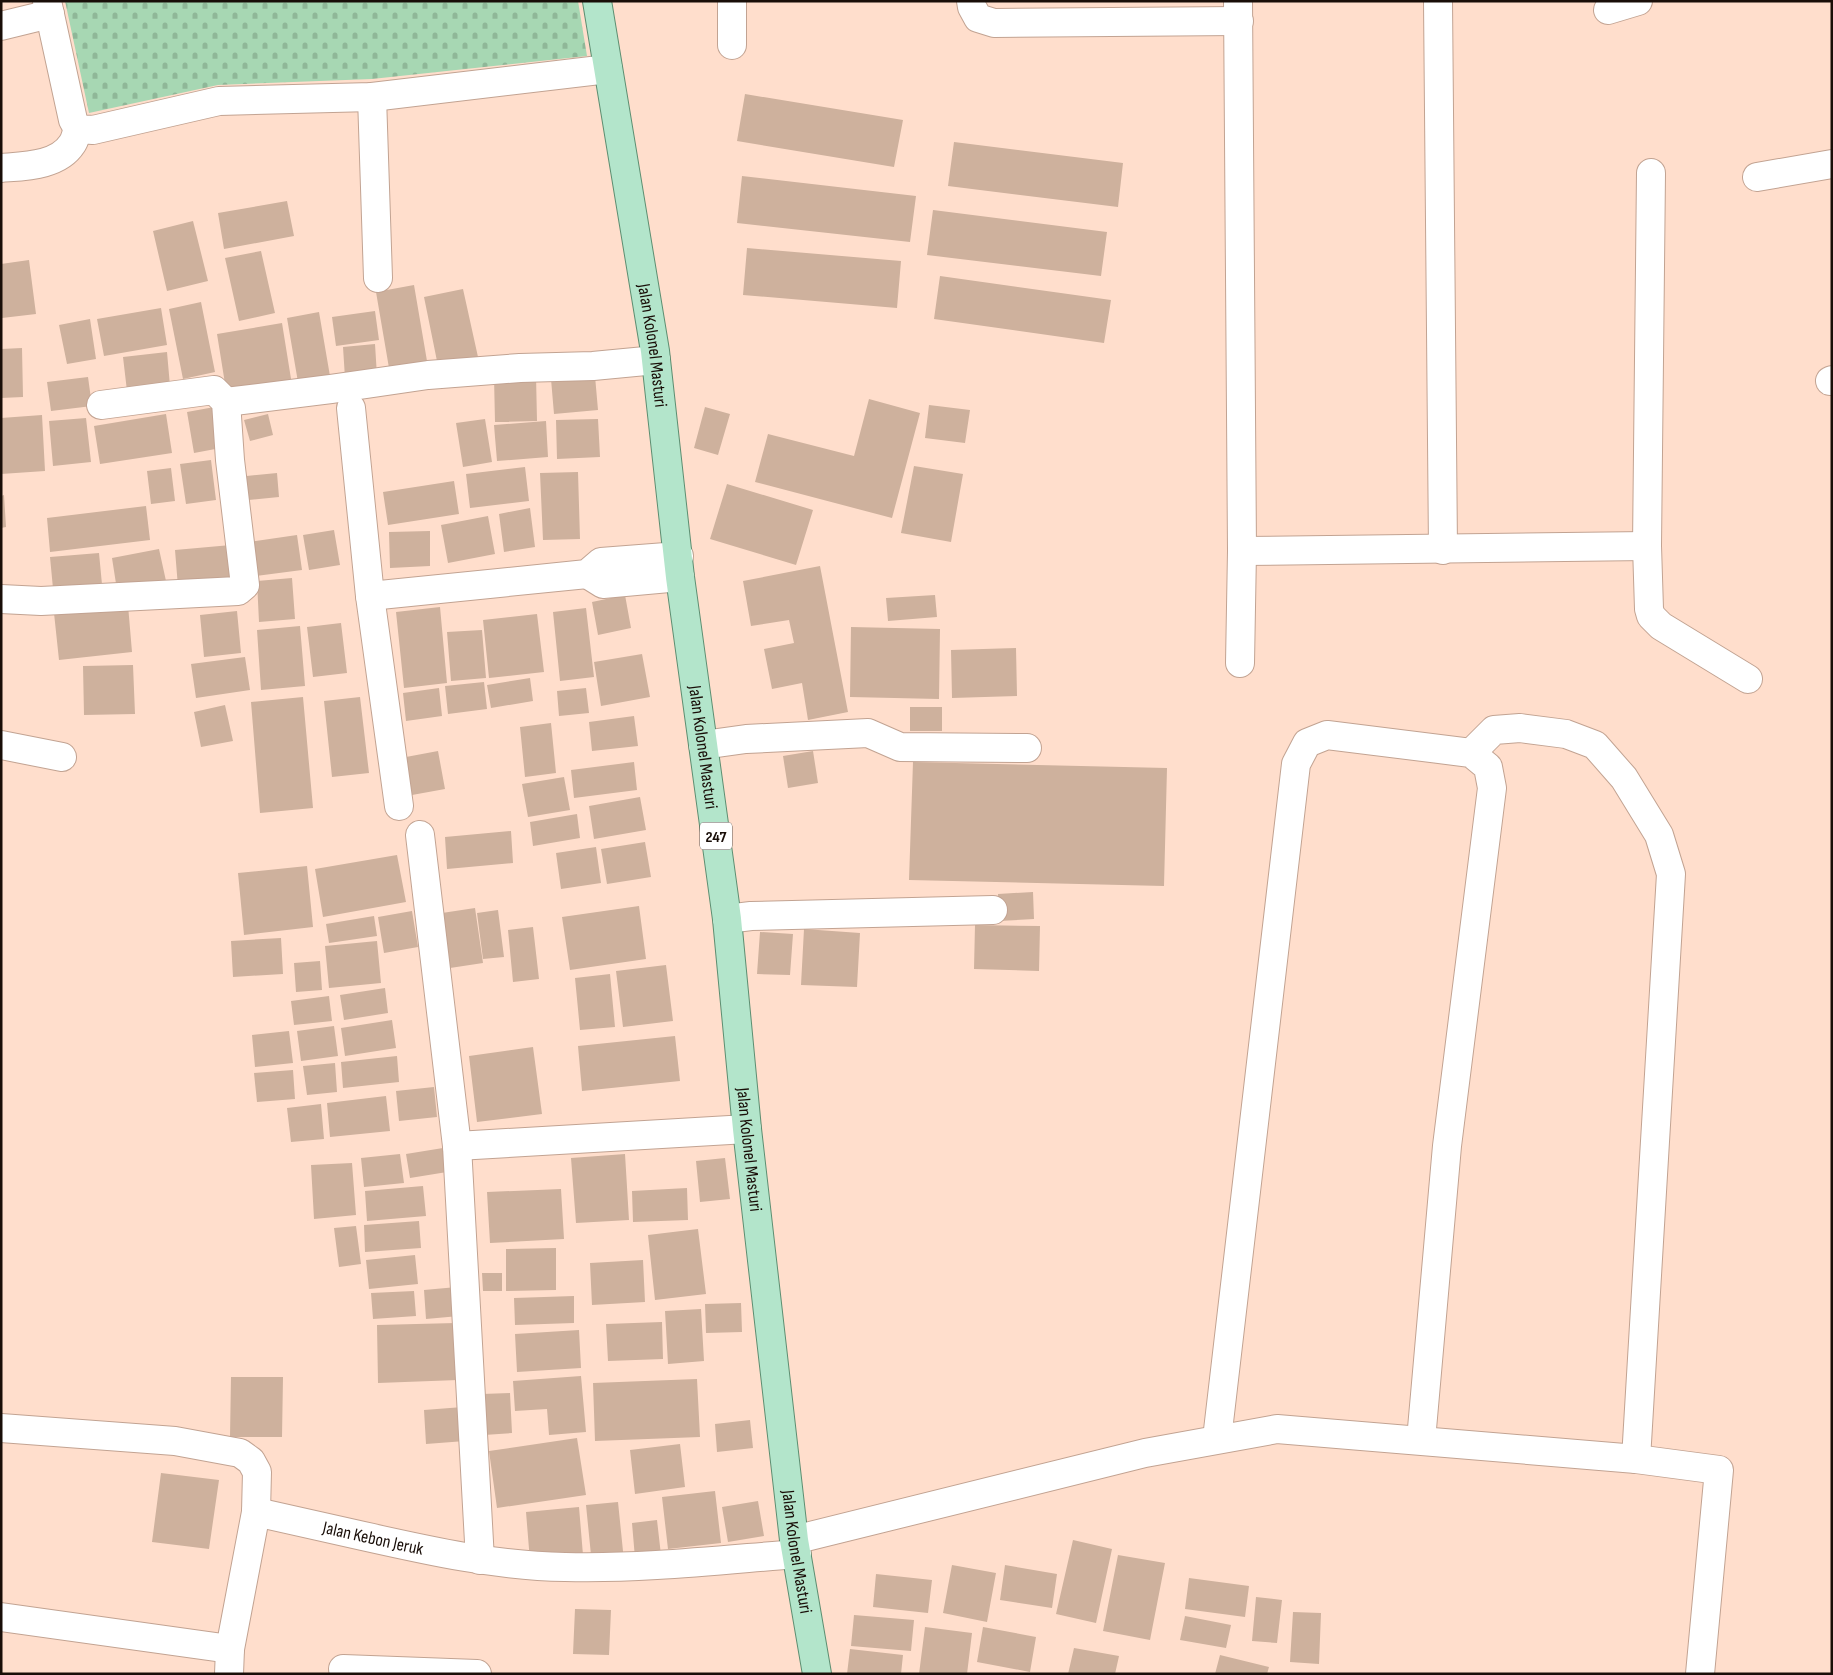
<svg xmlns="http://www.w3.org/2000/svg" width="1833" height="1675" font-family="'Sofia Sans Condensed',sans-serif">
<defs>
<pattern id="cemetery-stones" width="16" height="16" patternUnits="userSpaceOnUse" patternTransform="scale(1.25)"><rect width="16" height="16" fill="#a7d7b3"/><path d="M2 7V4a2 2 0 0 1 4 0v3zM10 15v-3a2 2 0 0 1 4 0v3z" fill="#8fb798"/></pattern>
</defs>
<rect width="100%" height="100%" fill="#ffdecc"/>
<path fill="url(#cemetery-stones)" d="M65,1H578L587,56L372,79L218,85L89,113Z"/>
<path fill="#ceb19d" d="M745,94L903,120L894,167L737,141Z
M954,142L1123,163L1118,207L948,186Z
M742,176L916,196L910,242L737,223Z
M287,201L294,236L224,249L218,213Z
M933,210L1107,232L1101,276L927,255Z
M193,221L208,281L167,291L153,231Z
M747,248L901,261L897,308L743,295Z
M261,251L275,313L239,321L225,258Z
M29,260L36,314L2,318L1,264Z
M940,276L1111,300L1104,343L934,319Z
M414,285L427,361L389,368L376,292Z
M463,289L478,357L438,366L424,297Z
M201,302L215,372L183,379L169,309Z
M161,308L167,345L104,356L97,319Z
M375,311L379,340L336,346L332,317Z
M319,312L331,382L299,388L287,318Z
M90,319L96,359L67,364L59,325Z
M282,323L292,385L227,396L217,334Z
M375,344L377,376L345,378L343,347Z
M22,348L23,397L1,398V349Z
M167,352L170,386L127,391L123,357Z
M536,375L537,421L495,422L494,377Z
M595,376L598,410L554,414L551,379Z
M88,377L92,406L51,411L47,382Z
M869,399L920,413L892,518L755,482L768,434L854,456Z
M929,405L970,410L965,443L925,438Z
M220,406L226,447L194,453L187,412Z
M705,407L730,414L718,455L694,448Z
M166,414L172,453L100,464L94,426Z
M268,414L273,435L250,441L244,420Z
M42,415L45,471L1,474V418Z
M86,418L91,462L53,466L49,421Z
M485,419L492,462L463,467L456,423Z
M598,419L600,457L557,459L556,420Z
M546,421L548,457L497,461L494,425Z
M211,460L216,500L186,504L180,464Z
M914,466L963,474L951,542L901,533Z
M525,467L529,501L470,508L466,474Z
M171,468L175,501L151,504L147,471Z
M578,472L580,539L543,540L540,473Z
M277,473L279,497L239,501L237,477Z
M454,481L459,514L388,525L383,492Z
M727,484L813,510L796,565L710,539Z
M4,495L6,527L1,528V496Z
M146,506L150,540L50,552L47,518Z
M530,508L535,547L504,552L499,514Z
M488,516L495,554L448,563L441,525Z
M334,530L340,565L309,570L303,535Z
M430,531V566L390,568L389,532Z
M297,535L302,570L248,577L243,543Z
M231,545L235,581L178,587L175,550Z
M159,549L166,581L117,590L112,558Z
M99,553L103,595L54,599L50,557Z
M820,566L848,712L808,720L802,683L772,689L764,649L794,643L789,620L751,626L743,581Z
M292,578L295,619L259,622L257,581Z
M625,595L631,628L598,635L592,602Z
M935,595L937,617L888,621L886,598Z
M128,605L132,652L59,660L54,613Z
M440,607L447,683L404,688L396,612Z
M586,608L594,677L560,681L553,612Z
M237,611L241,653L204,657L200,615Z
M537,614L544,672L489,678L483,620Z
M341,623L347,673L313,677L307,627Z
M300,626L305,686L261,690L257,630Z
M851,627L940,629L939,699L850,697Z
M482,630L486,678L451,681L447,632Z
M1016,648L1017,696L952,698L951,650Z
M642,654L650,697L601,706L594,662Z
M245,657L250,690L196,698L191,664Z
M133,665L135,714L84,715L83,666Z
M530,678L533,701L491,708L487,685Z
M484,682L487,709L448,714L445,686Z
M439,688L442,716L406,721L403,693Z
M586,688L589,713L559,716L557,691Z
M303,697L313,808L260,813L251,702Z
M360,697L369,773L332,777L324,701Z
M225,705L233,741L201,747L194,712Z
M910,707H942V731H910Z
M634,716L638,746L592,751L589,722Z
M551,723L556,773L525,777L520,727Z
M438,751L445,789L412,795L406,757Z
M813,751L818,783L788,788L783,756Z
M634,762L637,790L574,798L571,770Z
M913,762L1167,768L1164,886L909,880Z
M564,777L570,810L528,817L522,784Z
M640,797L646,830L594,839L589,806Z
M577,814L580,838L533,846L530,822Z
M511,831L513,863L447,869L445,837Z
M645,842L651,877L607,884L601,849Z
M596,847L601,883L561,889L556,853Z
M397,855L406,902L323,917L315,869Z
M307,866L313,927L244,935L238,873Z
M1033,892L1034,919L999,921L998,894Z
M639,906L646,959L570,970L562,917Z
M475,908L483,963L450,968L442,913Z
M498,910L504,957L483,959L477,913Z
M412,911L418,947L384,953L378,917Z
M374,916L377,936L329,943L326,924Z
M975,925L1040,926L1039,971L974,969Z
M533,927L539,979L513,982L508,930Z
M804,929L860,933L857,987L801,985Z
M760,932L793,934L790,975L757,974Z
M281,938L283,974L233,977L231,941Z
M377,941L381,983L329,988L325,946Z
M320,961L322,990L296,992L294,963Z
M666,965L673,1021L623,1027L616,971Z
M610,974L615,1027L580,1030L575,978Z
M385,988L388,1013L344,1020L340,995Z
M329,996L332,1021L294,1025L291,1001Z
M392,1020L396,1048L345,1056L341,1028Z
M334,1026L338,1056L301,1061L297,1031Z
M289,1031L293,1063L255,1067L252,1035Z
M675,1036L680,1081L582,1091L578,1046Z
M533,1047L542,1114L477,1122L469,1056Z
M397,1056L399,1082L343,1088L341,1062Z
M335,1063L337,1092L307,1095L303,1066Z
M293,1070L295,1099L257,1102L254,1073Z
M434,1087L437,1117L399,1121L396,1091Z
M386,1096L390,1131L330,1137L327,1103Z
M321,1104L324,1139L291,1142L287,1108Z
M443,1148L447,1172L410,1178L406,1154Z
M400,1154L404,1183L364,1187L361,1158Z
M625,1154L629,1220L576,1223L571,1158Z
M725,1158L730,1199L700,1202L696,1161Z
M352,1163L356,1215L314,1219L311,1165Z
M423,1186L426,1216L367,1221L365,1191Z
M687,1188L688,1220L633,1222L632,1191Z
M561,1189L564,1239L490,1243L487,1192Z
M419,1221L421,1248L365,1252L364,1225Z
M356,1226L361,1264L339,1267L334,1228Z
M698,1229L706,1294L655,1300L648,1235Z
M556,1248V1290L506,1291V1249Z
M415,1255L418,1284L369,1289L366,1260Z
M643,1260L645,1302L592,1305L590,1263Z
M482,1273H502V1291H483Z
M457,1287L459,1316L426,1319L424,1290Z
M414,1291L416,1316L373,1319L371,1293Z
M574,1296V1323L515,1325L514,1298Z
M741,1303L742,1332L706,1333L705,1304Z
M701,1309L704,1361L668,1364L665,1311Z
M662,1322L663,1359L608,1361L606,1324Z
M456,1323L458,1380L378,1383L377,1325Z
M579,1330L581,1368L517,1372L515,1334Z
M581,1376L586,1432L549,1435L547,1409L515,1411L513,1381Z
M231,1377H283L282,1437H230Z
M697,1379L700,1437L595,1441L593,1383Z
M510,1393L512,1433L484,1435L482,1394Z
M463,1407L465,1441L426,1444L424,1410Z
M750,1420L753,1448L717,1452L715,1424Z
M577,1438L586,1495L497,1508L489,1451Z
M680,1444L685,1487L635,1494L630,1450Z
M161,1473L219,1480L209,1549L152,1542Z
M715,1491L721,1543L668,1549L662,1497Z
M758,1501L764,1536L728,1542L722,1507Z
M618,1502L624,1561L592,1565L586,1505Z
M579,1507L583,1555L530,1561L526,1512Z
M657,1520L661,1555L635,1558L632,1523Z
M1073,1540L1112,1549L1096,1623L1056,1614Z
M1118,1555L1165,1563L1150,1640L1103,1631Z
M952,1565L996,1573L987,1622L943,1613Z
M1005,1565L1057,1574L1052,1608L1000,1600Z
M876,1574L932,1580L928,1613L873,1607Z
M1189,1578L1249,1586L1245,1617L1185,1609Z
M1256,1597L1282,1600L1277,1643L1252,1641Z
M575,1609L611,1610L609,1655L573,1654Z
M1293,1612L1321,1613L1319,1664L1290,1662Z
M854,1615L914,1620L911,1651L851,1646Z
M1185,1616L1231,1625L1226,1648L1180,1640Z
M925,1627L972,1633L967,1674H919Z
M983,1627L1036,1637L1030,1672L977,1662Z
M1074,1648L1119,1656L1115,1674H1068Z
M850,1649L903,1655L901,1674H847Z
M1220,1655L1269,1667L1267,1674H1215Z"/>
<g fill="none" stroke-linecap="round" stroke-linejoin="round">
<g stroke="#c2a392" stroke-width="30">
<g id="minor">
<path d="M47,1L73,120L78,129L93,130L219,101L372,97L608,69"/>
<path d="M971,1L972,7L978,18L994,23L1239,21"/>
<path d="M1238,1L1242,551L1240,663"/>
<path d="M1438,1L1443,550"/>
<path d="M1608,10L1638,1"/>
<path d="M1,26L50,14"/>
<path d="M732,45V1"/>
<path d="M372,97L378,278"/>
<path d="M1,168C24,166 58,166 72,144C75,140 76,134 78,129"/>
<path d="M1651,173L1647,546L1649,609L1651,616L1661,626L1748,679"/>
<path d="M1757,177L1832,164"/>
<path d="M1830,381L1832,380"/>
<path d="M226,402L331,389L428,375L520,368L593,366L656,360"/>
<path d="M351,408L370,596L399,806"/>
<path d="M1242,551L1647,546"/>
<path d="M587,574L603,584L680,577"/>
<path d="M370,596L587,574L601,562L679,556"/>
<path d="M1,599L41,601L238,591L245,585L230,460L226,402L214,390L101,405"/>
<path d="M1,745L62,757"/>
<path d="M703,745L746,739L868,733L900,747L1027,748"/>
<path d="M1471,753L1494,730L1520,728L1566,734L1595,745L1624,778L1659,835L1671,874L1636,1459"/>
<path d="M420,835L457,1146L480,1560"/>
<path d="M727,919L751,916L993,910"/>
<path d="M457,1146L747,1129"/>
<path d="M1,1428L175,1441L240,1453L251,1461L257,1472L256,1512L230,1649L229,1674"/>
<path d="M1217,1439L1296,764L1307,743L1327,735L1471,753L1488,767L1492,788L1447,1146L1421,1440"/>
<path id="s1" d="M256,1512C292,1520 328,1528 363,1536C430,1551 497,1566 565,1567C642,1569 720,1560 797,1554"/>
<path d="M794,1540L1145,1453L1277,1429L1636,1459L1719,1470L1700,1674"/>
<path d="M1,1617L230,1649"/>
<path d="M343,1669L477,1674"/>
</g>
</g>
<g stroke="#5d8e71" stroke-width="30">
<g id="major">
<path id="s2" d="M597,1L655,351L680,577L727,919L747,1129L794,1540L817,1674"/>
</g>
</g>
<use href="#minor" stroke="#fff" stroke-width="28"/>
<use href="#major" stroke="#b3e5cb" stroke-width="28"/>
</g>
<g text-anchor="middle" stroke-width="4" stroke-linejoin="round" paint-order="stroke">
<rect fill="#fff" stroke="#5e5652" stroke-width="1" x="700" y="822.5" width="32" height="27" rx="4"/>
<g font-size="16" font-weight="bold" fill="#190e08">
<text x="716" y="842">247</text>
</g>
<g font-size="18" fill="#190e08" stroke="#fff">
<text dy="6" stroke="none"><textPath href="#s2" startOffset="349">Jalan Kolonel Masturi</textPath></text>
<text dy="6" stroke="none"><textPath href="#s2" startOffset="754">Jalan Kolonel Masturi</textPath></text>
<text dy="6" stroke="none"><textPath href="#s2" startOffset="1159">Jalan Kolonel Masturi</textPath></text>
<text dy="6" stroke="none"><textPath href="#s1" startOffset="120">Jalan Kebon Jeruk</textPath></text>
<text dy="6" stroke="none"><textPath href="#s2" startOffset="1564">Jalan Kolonel Masturi</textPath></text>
</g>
</g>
<rect width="1833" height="1675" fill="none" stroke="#190e08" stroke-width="5"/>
</svg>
